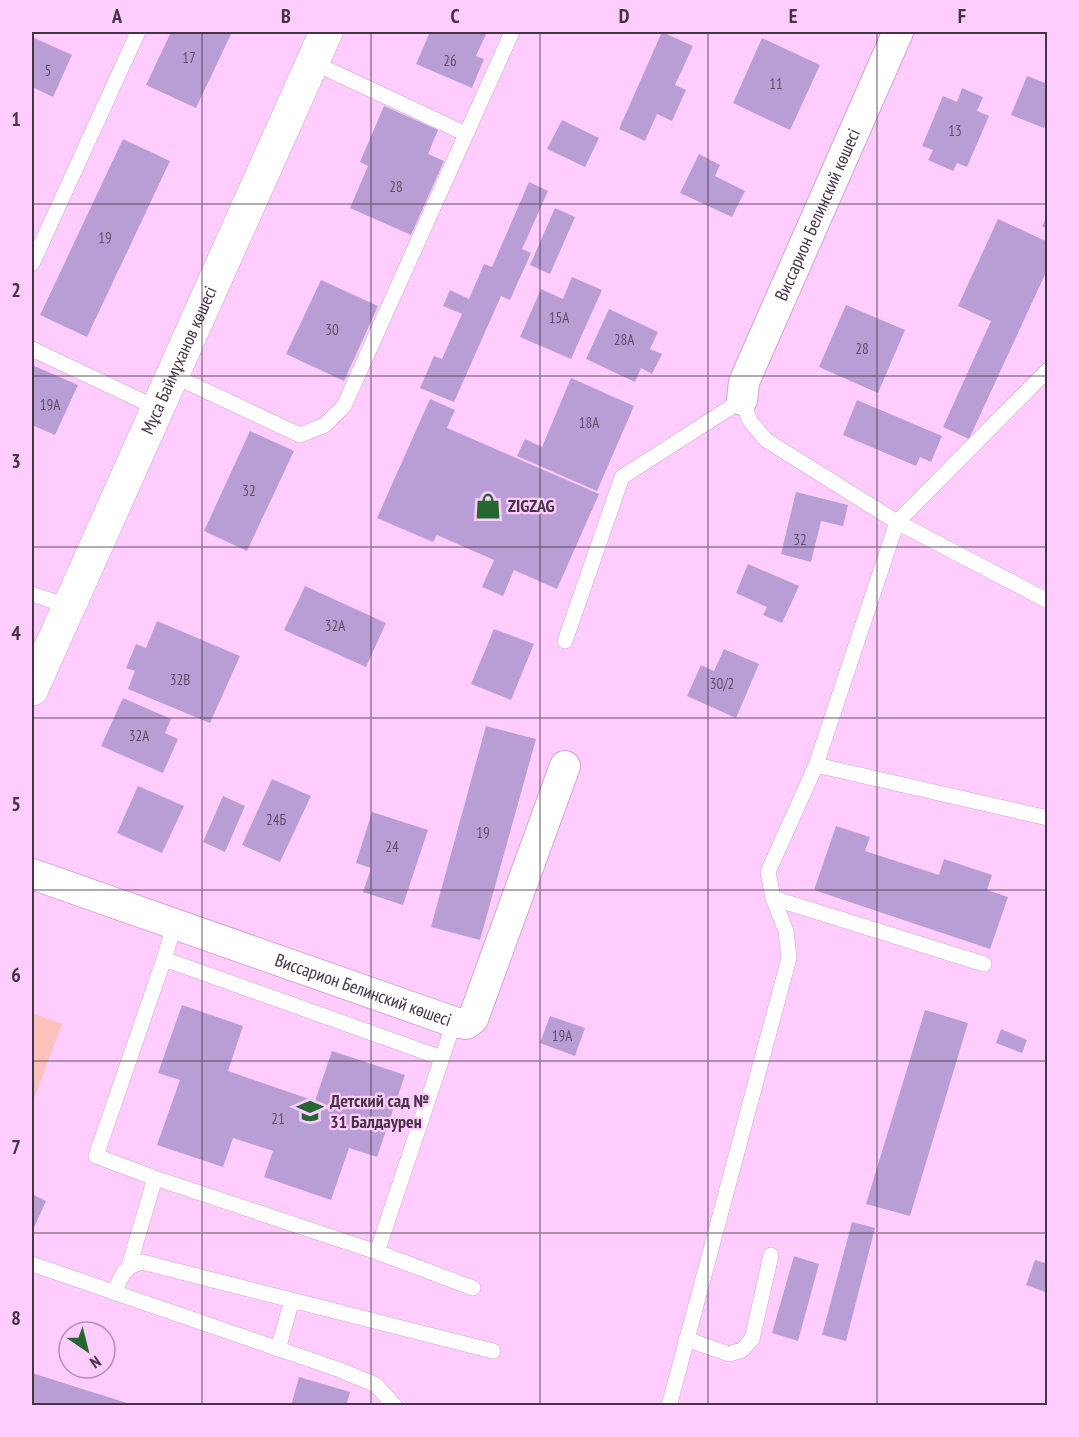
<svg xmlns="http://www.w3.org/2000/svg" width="1079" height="1437" font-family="'PT Sans Narrow',sans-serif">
<rect width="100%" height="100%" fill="#feccfd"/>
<path fill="#fac2ba" d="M32,1013L62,1024L32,1104Z"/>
<path fill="#b99ed6" d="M171,32H232L196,108L146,85Z
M430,32H487L476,56L484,59L472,88L416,64Z
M662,32L693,46L675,85L686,90L672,121L657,114L645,141L619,129Z
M32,37L72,55L53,97L32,87Z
M762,38L820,65L790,130L733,103Z
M1027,76L1048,84V120L1044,128L1011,115Z
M962,88L983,97L977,111L989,116L967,167L957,163L953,171L928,160L933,150L922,146L943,96L957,102Z
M384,106L438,130L428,154L444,161L411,235L350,208L368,166L360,162Z
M562,120L599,138L585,167L547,149Z
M123,139L170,161L87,337L40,315Z
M699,154L720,165L715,176L745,191L732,217L680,193Z
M529,182L548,191L522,249L531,253L510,300L501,296L454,402L420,388L434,356L442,359L462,314L443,306L450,290L469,299L484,264L492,267Z
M555,208L575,217L550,274L530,265Z
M1048,215V229L1042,226Z
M998,219L1048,242V268L969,439L943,427L991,321L958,306Z
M572,277L602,290L571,359L520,337L541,289L563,299Z
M321,280L378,306L344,381L286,354Z
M846,305L905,330L878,393L819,367Z
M609,309L658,332L650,349L662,354L652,374L641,368L635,382L586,359Z
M32,365L78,385L55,435L32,425Z
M571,378L634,406L597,491L517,456L525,439L542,447Z
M430,399L455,410L447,428L599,494L557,589L514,570L503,596L482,587L494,560L437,535L433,542L377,518Z
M857,400L942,436L931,462L920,457L916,466L843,435Z
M250,431L294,451L247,551L204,531Z
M796,492L848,505L843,526L821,521L811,562L781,554Z
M748,564L799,586L782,623L763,615L767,607L736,593Z
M305,586L386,623L366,667L284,630Z
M157,621L240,656L210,723L128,689L135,671L126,668L136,644L146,648Z
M494,629L534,644L511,700L471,684Z
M724,649L759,664L736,718L687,696L701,665L714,671Z
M123,698L171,719L165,733L178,739L163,773L101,746Z
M486,726L536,739L480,940L431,927Z
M272,779L311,796L280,862L242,845Z
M138,786L184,806L162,853L117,833Z
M223,796L245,806L225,852L203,842Z
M372,812L428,830L403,905L363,892L371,868L356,863Z
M836,826L870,837L865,851L939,875L944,859L992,875L987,890L1008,897L990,949L814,890Z
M182,1005L243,1026L228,1071L315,1101L332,1051L405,1075L377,1157L349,1148L331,1200L264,1177L273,1151L233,1138L223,1167L157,1145L180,1080L158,1073Z
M925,1010L968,1023L910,1216L866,1204Z
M550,1016L585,1028L575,1056L540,1043Z
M1001,1029L1027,1040L1022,1053L996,1043Z
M32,1194L46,1201L32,1232Z
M852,1222L875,1228L846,1341L822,1335Z
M794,1256L819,1264L798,1341L772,1333Z
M1035,1260L1048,1264V1293L1026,1285Z
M32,1373L133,1405V1406H32Z
M299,1377L350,1392L346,1406H291Z"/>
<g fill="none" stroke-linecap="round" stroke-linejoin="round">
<g stroke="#d2a3d2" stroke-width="16">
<path id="lane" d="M312,62L466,134
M32,264L138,32
M32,349L157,408
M172,375L300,435L325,425L344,406L512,32
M32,594L67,606
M565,641L622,477L742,400L750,421L766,440L897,522L1048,601
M816,765L1048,818
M773,898L984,964
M164,959L174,926
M442,1058L454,1022
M377,1252L473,1288
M32,1264L340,1370L376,1385L395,1406
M129,1266L155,1178L377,1252L442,1058L164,959L96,1156L155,1178
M114,1293C122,1275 123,1267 142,1262L493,1351
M686,1339L729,1354L742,1350L752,1339L771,1255
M278,1349L292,1300
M669,1406L789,958L786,931L773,898L768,872L816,765L897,522L1048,370"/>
</g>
<g stroke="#d2a3d2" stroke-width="32">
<g id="street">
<path id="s1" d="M742,400L744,382L898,32"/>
<path id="s2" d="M32,874L454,1022L466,1024L473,1019L565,766"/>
</g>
</g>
<g stroke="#d2a3d2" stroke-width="34">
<g id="primary">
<path id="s3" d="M32,689L326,32"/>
</g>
</g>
<use href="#lane" stroke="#fff" stroke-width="15"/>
<use href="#street" stroke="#fff" stroke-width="30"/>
<use href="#primary" stroke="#fff" stroke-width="33"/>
</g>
<path fill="none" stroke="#463246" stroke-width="1.5" stroke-opacity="0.55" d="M202,32V1406M371,32V1406M540,32V1406M708,32V1406M877,32V1406M32,204H1048M32,376H1048M32,547H1048M32,718H1048M32,890H1048M32,1061H1048M32,1233H1048"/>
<defs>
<g id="shop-bare" transform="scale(2.07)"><path d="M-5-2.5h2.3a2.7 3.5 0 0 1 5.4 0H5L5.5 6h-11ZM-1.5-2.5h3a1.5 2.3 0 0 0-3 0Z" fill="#256731" stroke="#feccfd" stroke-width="2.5" paint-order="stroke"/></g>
<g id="school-bare" transform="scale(2.07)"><path d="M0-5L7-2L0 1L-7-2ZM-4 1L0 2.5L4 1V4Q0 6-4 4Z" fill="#256731" stroke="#feccfd" stroke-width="2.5" paint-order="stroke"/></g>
</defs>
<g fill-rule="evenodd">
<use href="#shop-bare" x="488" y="506"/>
<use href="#school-bare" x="310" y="1111"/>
</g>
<g text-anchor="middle" stroke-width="4.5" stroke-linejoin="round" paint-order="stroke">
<g font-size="15" fill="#634d6a">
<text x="189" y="63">17</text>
<text x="450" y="66">26</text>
<text x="48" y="76">5</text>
<text x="776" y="89">11</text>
<text x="955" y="136">13</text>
<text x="396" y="192">28</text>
<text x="105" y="243">19</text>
<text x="559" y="323">15А</text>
<text x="332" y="335">30</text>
<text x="624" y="345">28А</text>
<text x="862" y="354">28</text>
<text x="50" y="410">19А</text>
<text x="589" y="428">18А</text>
<text x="249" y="496">32</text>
<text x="800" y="545">32</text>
<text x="335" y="631">32А</text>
<text x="180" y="685">32В</text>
<text x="722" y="689">30/2</text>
<text x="139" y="741">32А</text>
<text x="276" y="825">24Б</text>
<text x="483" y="838">19</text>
<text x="392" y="852">24</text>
<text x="562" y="1041">19А</text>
<text x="278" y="1124">21</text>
</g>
<g font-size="18" fill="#463246" stroke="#feccfd">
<text dy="6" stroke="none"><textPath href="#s1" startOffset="201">Виссарион Белинский көшесі</textPath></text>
<text dy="6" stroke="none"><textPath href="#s3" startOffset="360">Мұса Баймұханов көшесі</textPath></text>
<text dy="6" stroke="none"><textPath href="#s2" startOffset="351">Виссарион Белинский көшесі</textPath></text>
</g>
<g font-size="18" font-weight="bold" fill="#463246" stroke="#feccfd" text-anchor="start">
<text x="508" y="512">ZIGZAG</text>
<text x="330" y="1107">Детский сад №<tspan x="330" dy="21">31 Балдаурен</tspan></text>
</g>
</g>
<rect width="1079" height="1437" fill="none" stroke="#feccfd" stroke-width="66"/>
<g transform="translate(87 1350) rotate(145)"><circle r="28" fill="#feccfd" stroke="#b48eb4" stroke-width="1.5"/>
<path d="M0-4.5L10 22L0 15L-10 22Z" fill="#256731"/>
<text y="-9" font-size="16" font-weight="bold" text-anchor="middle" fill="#463246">N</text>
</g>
<rect x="33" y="33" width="1013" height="1371" fill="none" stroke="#463246" stroke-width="2"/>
<g font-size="20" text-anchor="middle" font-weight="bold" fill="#463246">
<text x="117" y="23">A</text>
<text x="286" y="23">B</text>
<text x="455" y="23">C</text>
<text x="624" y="23">D</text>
<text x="793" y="23">E</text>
<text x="962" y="23">F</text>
<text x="16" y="126">1</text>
<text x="16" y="297">2</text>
<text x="16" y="468">3</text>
<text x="16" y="640">4</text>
<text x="16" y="811">5</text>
<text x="16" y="982">6</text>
<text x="16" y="1154">7</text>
<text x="16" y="1325">8</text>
</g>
</svg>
